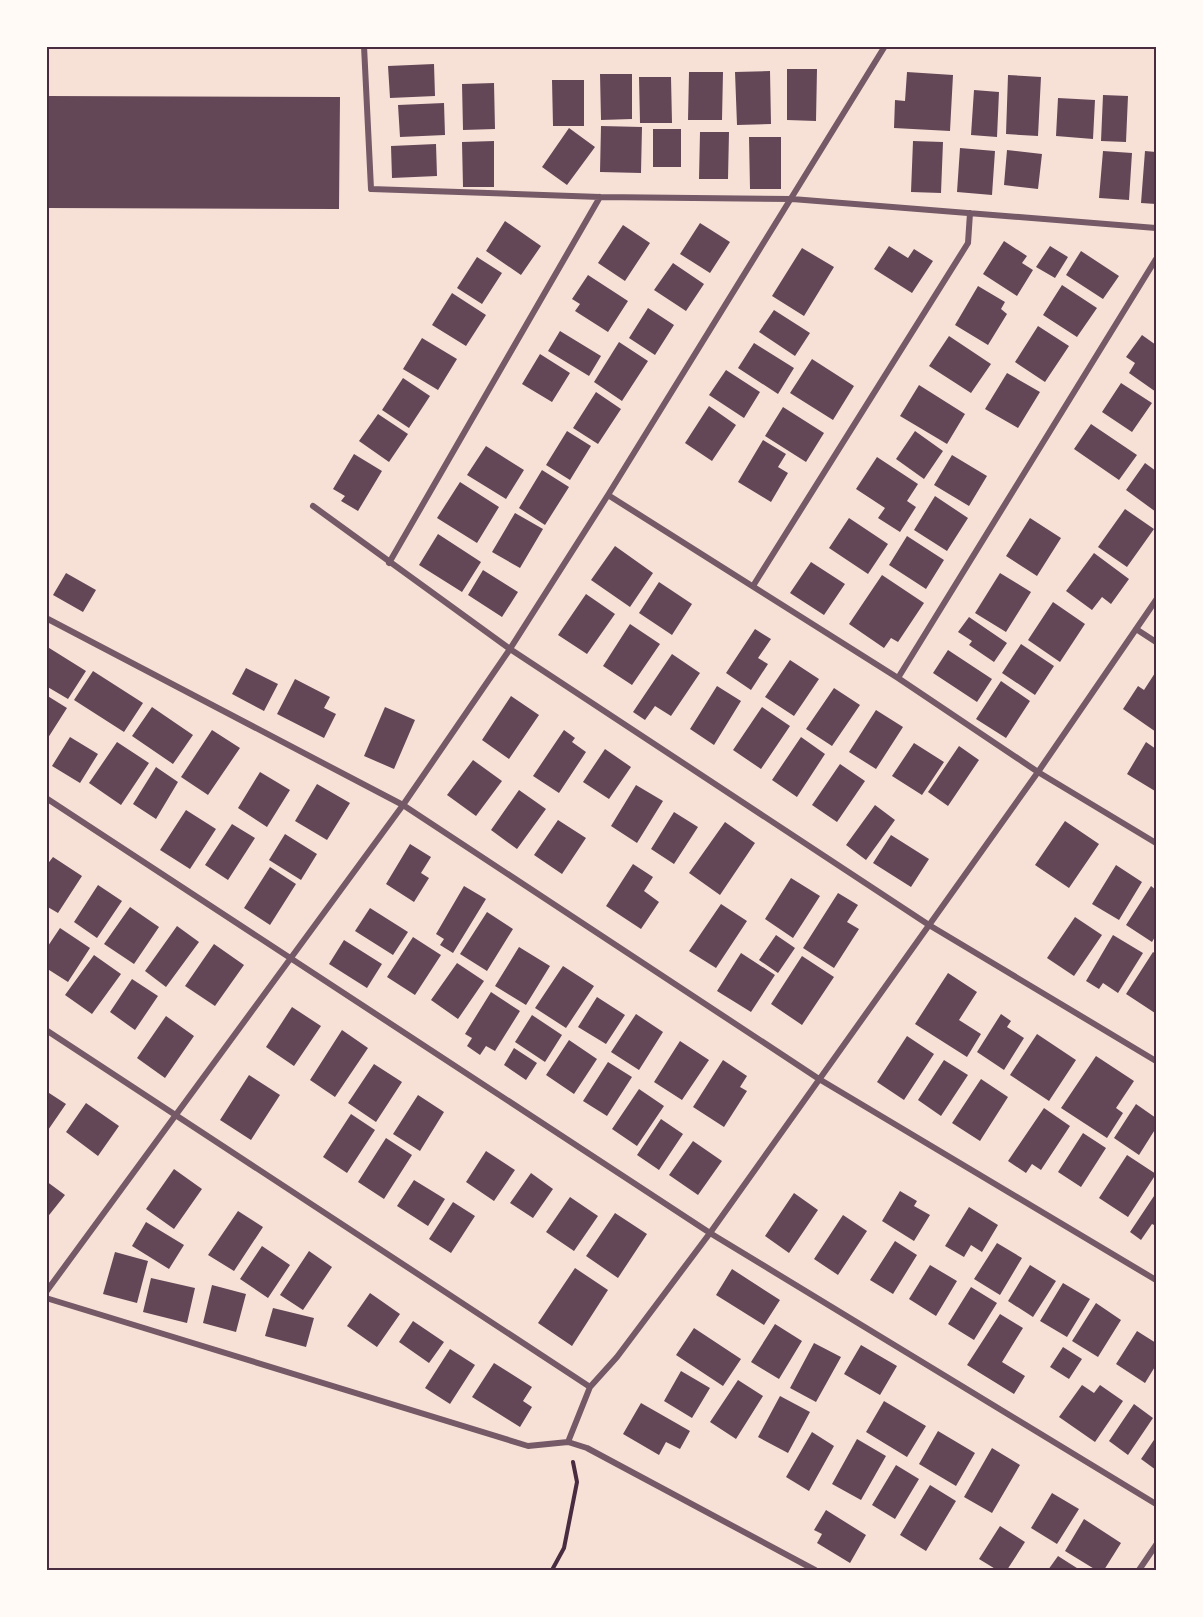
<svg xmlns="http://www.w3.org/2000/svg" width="1203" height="1617" font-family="'Space Grotesk',sans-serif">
<rect width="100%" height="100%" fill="#f7e1d7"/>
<path fill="#644757" d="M434,64L435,96L390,98L388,66Z
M787,69H817L816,121L787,120Z
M770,71L771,124L737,125L735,72Z
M689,72H723L722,120H688Z
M907,72L953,75L950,131L894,128L895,100L905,101Z
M600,74H632V119L601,120Z
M1008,75L1041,77L1038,136L1006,134Z
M639,77H671L672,123H640Z
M552,80H584V126H553Z
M494,83L495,129L463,130L462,84Z
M974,90L999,92L997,137L971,135Z
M1103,95L1128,96L1126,142L1101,141Z
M46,96L340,97L339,209L46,208Z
M1058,98L1095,100L1093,139L1056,136Z
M444,103L445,135L400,137L398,105Z
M601,126L642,127L641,173L600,172Z
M569,128L595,147L567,185L542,167Z
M653,129H681V167H653Z
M700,132H729L728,179H699Z
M749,137H781V189H750Z
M494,141V187H463L462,142Z
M913,141L943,142L941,193L911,192Z
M436,144L437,176L392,178L391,146Z
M960,148L995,151L992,195L957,192Z
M1007,150L1042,154L1038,189L1004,185Z
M1103,151L1132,153L1129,200L1099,198Z
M1145,151L1156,152V204L1141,203Z
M505,221L541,246L521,275L486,251Z
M700,223L730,242L710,273L680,254Z
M623,225L650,243L625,281L598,263Z
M1004,241L1027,256L1022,263L1033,270L1017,296L983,274Z
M889,246L908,258L914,249L933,261L912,293L874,269Z
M1050,246L1068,257L1055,278L1036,267Z
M802,248L834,267L804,316L772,296Z
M1081,251L1119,276L1103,299L1066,275Z
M477,257L502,273L482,304L457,288Z
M673,263L704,284L686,311L654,290Z
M588,275L628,301L608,332L575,311L580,304L572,299Z
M1062,285L1097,308L1077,337L1043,315Z
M978,286L1005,302L1001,309L1007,314L988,345L955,325Z
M452,293L486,315L466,346L432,325Z
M648,308L674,325L655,355L629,338Z
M774,310L810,333L795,356L759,332Z
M1038,326L1069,346L1045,382L1015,362Z
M560,331L601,356L589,376L548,351Z
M1142,335L1156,345V392L1129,373L1135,363L1126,357Z
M949,336L991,364L971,393L929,366Z
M422,338L457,359L438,390L403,369Z
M619,342L648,361L622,401L594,382Z
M754,343L794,368L778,394L738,368Z
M540,354L570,373L552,402L522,384Z
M812,359L854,386L833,420L790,393Z
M726,370L760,392L744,418L709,395Z
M1007,373L1040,392L1018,428L985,409Z
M403,378L430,396L409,428L382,410Z
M1121,383L1152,403L1132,432L1102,412Z
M919,385L965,414L947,444L900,416Z
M596,392L621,409L598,444L573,428Z
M709,406L736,425L712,461L685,443Z
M783,407L824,433L806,462L765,436Z
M378,414L408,434L389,462L359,441Z
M1091,424L1137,455L1119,480L1074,449Z
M567,431L591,446L570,480L546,465Z
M915,431L943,451L924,479L896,459Z
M763,440L786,454L778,467L788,473L771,502L738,482Z
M486,446L524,470L506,499L467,475Z
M354,454L382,471L358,511L341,501L345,496L333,489Z
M952,455L987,476L969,506L934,485Z
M877,457L918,484L907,501L916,507L900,532L878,518L885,508L856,489Z
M1145,463L1156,471V512L1126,490Z
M542,470L569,487L545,525L519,508Z
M460,482L499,507L477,543L437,518Z
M935,496L968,518L947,551L914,530Z
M1125,509L1154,529L1127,567L1098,547Z
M515,513L543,529L520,568L492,552Z
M849,518L888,544L868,574L829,548Z
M1030,518L1061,538L1037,576L1006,556Z
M438,534L481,562L462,592L419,565Z
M907,536L944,560L926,589L889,565Z
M615,546L653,573L630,607L591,580Z
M1094,553L1129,579L1111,604L1102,597L1092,610L1066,591Z
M811,562L845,584L824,615L790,593Z
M483,570L518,592L502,617L468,595Z
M66,573L96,590L83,612L53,595Z
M1000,573L1031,592L1006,632L975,613Z
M882,575L924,603L898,642L891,638L884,648L849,624Z
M659,582L692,604L672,635L639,613Z
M586,594L615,614L587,654L558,635Z
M1053,602L1085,624L1060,662L1028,640Z
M969,617L1007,643L994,662L969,645L972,641L958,632Z
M630,624L660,644L632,685L603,666Z
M755,629L771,639L758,658L768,664L751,690L726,673Z
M1021,644L1054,666L1035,695L1002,673Z
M46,646L86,671L68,699L46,686Z
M948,650L992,679L977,702L933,673Z
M672,654L700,673L671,716L655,706L645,720L633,712Z
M790,660L819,679L794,716L765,697Z
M246,668L278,684L264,711L232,694Z
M93,671L143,703L124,732L74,700Z
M1155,673L1156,674V732L1123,709L1138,686L1144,690Z
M295,679L330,697L324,708L336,714L324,738L277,714Z
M1001,681L1030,701L1006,738L976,719Z
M717,686L741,701L714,745L690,729Z
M834,688L860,705L832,746L806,729Z
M46,695L67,708L46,741Z
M511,696L539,715L509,759L482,740Z
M152,707L193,735L173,764L132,736Z
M385,707L415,720L394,769L364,756Z
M762,707L790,726L761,769L733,750Z
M876,710L903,727L876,769L849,752Z
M212,730L240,748L208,795L181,777Z
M564,730L575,738L572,742L586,752L559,793L533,776Z
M70,737L98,754L80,783L52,766Z
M801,737L825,754L797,797L772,780Z
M117,742L149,763L121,805L89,783Z
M1146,742L1156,749L1155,791L1127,774Z
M914,743L944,762L922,795L892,776Z
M959,746L979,760L948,806L928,792Z
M605,749L631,767L609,799L583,782Z
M473,760L502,781L476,816L447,795Z
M840,764L865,781L837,822L812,805Z
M156,767L178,782L156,819L133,804Z
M260,772L290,790L267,827L238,808Z
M317,784L350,803L327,840L295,821Z
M636,785L663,801L637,843L611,826Z
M519,790L546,809L517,849L491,830Z
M875,805L895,820L866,860L846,845Z
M186,810L216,829L190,869L160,850Z
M674,812L698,827L674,864L651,849Z
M558,820L586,838L562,874L534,855Z
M1065,821L1099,844L1069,888L1035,865Z
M725,822L755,843L720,895L689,873Z
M232,824L255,838L228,880L205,865Z
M285,834L317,854L301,880L269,860Z
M891,835L929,859L911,887L873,863Z
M410,844L431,857L421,873L429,878L414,902L386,884Z
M53,857L82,876L58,913L46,906V866Z
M633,864L653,877L644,891L659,902L641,929L606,906Z
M1116,865L1142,882L1119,920L1092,904Z
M270,867L296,884L270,925L244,908Z
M791,878L820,896L793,938L765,919Z
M98,885L122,901L97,938L74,922Z
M464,886L486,899L453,953L440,945L444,939L436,934Z
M1151,886L1156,890V935L1152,942L1126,925Z
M838,893L858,905L847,922L859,929L834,968L803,948Z
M721,904L747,921L716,968L689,951Z
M130,907L159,927L134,964L104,944Z
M370,908L408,932L393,955L355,931Z
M487,912L513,929L487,971L460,954Z
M1075,917L1102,935L1074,976L1047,958Z
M177,926L199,942L166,987L145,971Z
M60,928L90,948L68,982L46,968V949Z
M776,935L795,948L778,973L759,960Z
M1113,935L1143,953L1118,993L1103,983L1099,989L1086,981Z
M413,937L441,955L415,995L387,977Z
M344,940L382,964L367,988L329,964Z
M214,944L244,965L215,1006L185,986Z
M519,947L550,966L526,1005L495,986Z
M1153,952L1156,954V1010L1155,1013L1126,994Z
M741,953L775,975L751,1012L717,991Z
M94,955L121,974L92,1014L65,995Z
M802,956L834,977L802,1025L771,1004Z
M457,963L484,981L458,1019L431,1000Z
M563,966L594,986L566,1028L535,1008Z
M948,973L977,992L959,1020L981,1034L967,1057L915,1024Z
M132,979L158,996L135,1030L110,1012Z
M491,992L520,1011L495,1051L486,1046L480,1055L467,1046L472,1038L465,1034Z
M597,997L625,1015L606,1044L578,1027Z
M292,1007L321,1026L294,1066L266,1047Z
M636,1014L663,1032L639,1070L611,1052Z
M1001,1014L1011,1021L1007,1027L1024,1038L1004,1070L977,1052Z
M532,1015L562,1035L545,1062L515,1042Z
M166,1016L194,1036L165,1078L137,1058Z
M342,1030L368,1048L335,1097L310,1080Z
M1037,1034L1076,1060L1049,1101L1010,1075Z
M907,1036L934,1054L904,1100L877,1082Z
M569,1040L597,1059L574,1094L546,1075Z
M680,1041L709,1060L682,1100L654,1082Z
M514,1048L537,1063L526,1080L504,1065Z
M1096,1056L1134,1081L1116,1108L1123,1113L1107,1138L1061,1108Z
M723,1060L747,1076L740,1087L747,1091L724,1127L693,1107Z
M944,1060L968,1075L941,1116L918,1100Z
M608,1062L632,1077L607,1116L583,1101Z
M374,1064L402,1082L376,1122L348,1103Z
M249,1075L280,1095L251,1140L220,1120Z
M981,1079L1008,1097L980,1141L952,1123Z
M639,1089L664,1106L637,1146L612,1129Z
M46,1091L66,1104L46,1133Z
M418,1095L444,1112L420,1151L393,1134Z
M86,1103L119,1126L98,1156L66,1132Z
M1136,1104L1156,1118V1128L1139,1155L1114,1138Z
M1044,1108L1070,1126L1041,1170L1032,1164L1026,1173L1008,1161Z
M351,1114L375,1130L347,1173L323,1157Z
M661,1119L683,1134L659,1170L637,1155Z
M1083,1133L1106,1148L1081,1187L1058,1172Z
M386,1138L412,1155L384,1199L358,1182Z
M693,1141L722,1161L698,1195L669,1175Z
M486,1151L515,1170L494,1201L466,1182Z
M1127,1155L1156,1174L1128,1217L1099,1198Z
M174,1169L202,1189L174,1229L146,1209Z
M531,1173L553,1189L533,1218L510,1203Z
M414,1180L445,1199L428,1226L397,1206Z
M46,1181L65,1195L46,1219Z
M900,1191L917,1201L914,1206L930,1215L914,1241L882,1221Z
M794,1193L818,1210L789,1253L765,1236Z
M1156,1193V1226L1152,1224L1141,1240L1130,1232Z
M570,1197L598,1216L574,1251L546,1232Z
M453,1202L475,1216L451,1253L429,1239Z
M969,1207L998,1225L982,1252L971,1245L964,1257L945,1246Z
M238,1211L263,1227L234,1271L208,1255Z
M615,1213L647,1234L618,1278L586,1256Z
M843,1215L867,1231L838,1275L814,1259Z
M146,1222L184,1245L169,1269L132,1246Z
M895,1241L917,1255L893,1294L870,1280Z
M997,1243L1022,1258L1000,1295L974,1279Z
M262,1246L290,1265L268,1298L240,1279Z
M309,1251L332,1267L303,1310L280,1295Z
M115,1252L148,1261L137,1303L103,1294Z
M930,1265L957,1281L936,1316L909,1299Z
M1030,1265L1056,1281L1033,1317L1008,1301Z
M575,1268L608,1290L572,1346L538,1323Z
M732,1269L780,1300L764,1325L716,1295Z
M151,1278L195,1288L187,1323L143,1312Z
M1063,1283L1090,1299L1067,1337L1040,1321Z
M212,1285L246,1294L236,1332L203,1323Z
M971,1287L997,1303L974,1340L948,1324Z
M370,1293L400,1314L377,1347L347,1326Z
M1096,1303L1121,1320L1098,1357L1072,1341Z
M273,1308L314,1318L306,1347L265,1336Z
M1000,1314L1023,1328L1002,1362L1025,1376L1014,1394L967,1365Z
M413,1321L444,1342L429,1363L399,1342Z
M775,1324L802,1341L779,1379L751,1362Z
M694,1328L741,1359L723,1386L676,1355Z
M1137,1331L1156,1343V1365L1145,1383L1116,1364Z
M814,1343L841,1357L816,1402L790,1388Z
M861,1345L897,1366L880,1395L844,1374Z
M1063,1347L1082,1359L1069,1379L1050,1367Z
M450,1349L475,1365L450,1404L425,1388Z
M494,1363L532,1387L523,1401L532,1407L520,1427L472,1397Z
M681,1371L710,1388L692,1418L664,1401Z
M738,1380L763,1396L736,1439L710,1422Z
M1082,1385L1094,1393L1100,1385L1123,1401L1095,1442L1059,1417Z
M780,1396L810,1412L788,1453L758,1437Z
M884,1401L926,1426L907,1457L866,1432Z
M641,1403L690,1431L680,1449L666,1442L659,1455L623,1434Z
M1134,1404L1153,1418L1128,1455L1109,1441Z
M938,1431L975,1453L956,1486L919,1464Z
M812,1432L834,1446L809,1491L786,1477Z
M1156,1437V1470L1141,1459Z
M857,1439L886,1456L861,1500L832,1484Z
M992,1448L1020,1465L992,1513L964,1497Z
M896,1465L919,1479L895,1519L872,1505Z
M930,1485L956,1501L926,1551L900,1535Z
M1052,1493L1079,1509L1057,1544L1031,1528Z
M826,1510L866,1535L850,1563L817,1543L822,1534L814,1530Z
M1084,1519L1121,1543L1104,1570H1096L1065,1551Z
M1000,1526L1025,1542L1007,1570H997L979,1559Z
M1058,1556L1080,1570H1048Z"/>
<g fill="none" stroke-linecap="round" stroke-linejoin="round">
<path stroke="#4a2c40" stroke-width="4" d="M552,1570L564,1548L577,1482L573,1462"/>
<path stroke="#755966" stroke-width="6" d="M364,46L371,189L600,197L792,199L1156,228
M608,495L898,678L1038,772L1156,843
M313,506L510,649L929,925L1156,1061
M389,563L600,197
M753,586L968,243L970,213
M46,618L403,805L819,1079L1156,1280
M1136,629L1156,642
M898,678L1156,259
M46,798L710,1233L1156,1504
M46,1030L590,1387
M46,1292L403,805L510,649L608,495L885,46
M46,1298L528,1446L568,1442L587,1448L815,1570
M568,1442L590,1387L617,1357L710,1233L1038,772L1156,600
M1139,1570L1156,1545"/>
</g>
<rect width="1203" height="1617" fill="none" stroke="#fffaf5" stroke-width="96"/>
<rect x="48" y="48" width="1107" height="1521" fill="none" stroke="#4a2c40" stroke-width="2"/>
</svg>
